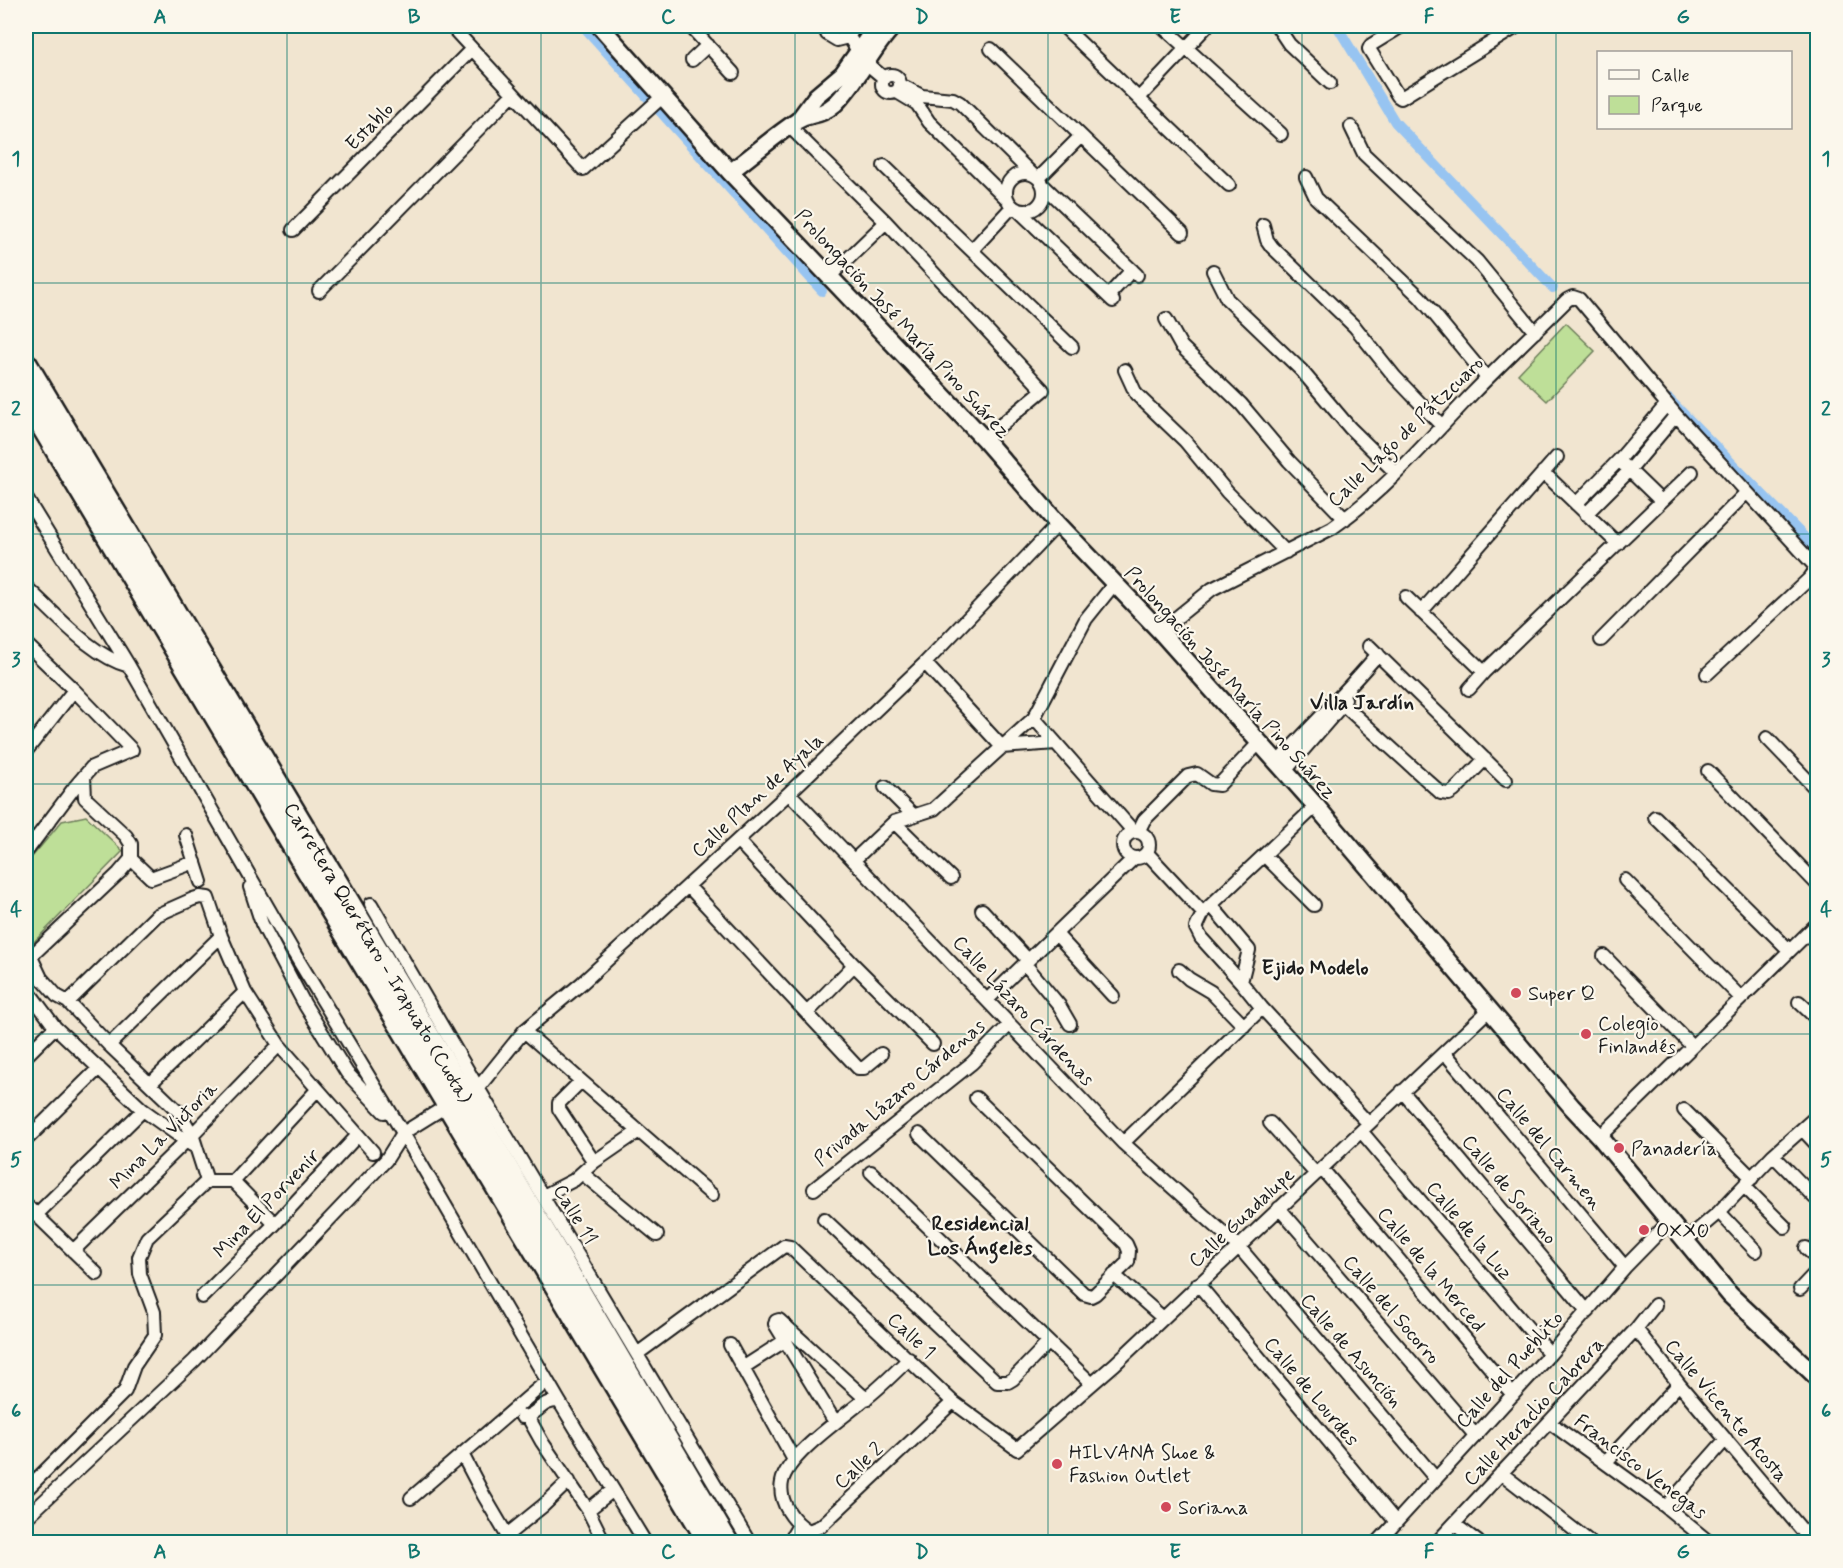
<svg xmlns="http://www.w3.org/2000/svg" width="1843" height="1568" font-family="Mynerve,sans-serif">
<rect width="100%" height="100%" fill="#f1e5d0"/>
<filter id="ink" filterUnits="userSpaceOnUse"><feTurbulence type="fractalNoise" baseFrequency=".0167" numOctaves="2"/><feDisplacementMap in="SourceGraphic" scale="12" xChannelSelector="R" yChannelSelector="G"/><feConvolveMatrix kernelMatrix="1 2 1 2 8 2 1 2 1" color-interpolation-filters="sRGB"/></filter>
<g filter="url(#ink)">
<path fill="#bedf98" stroke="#6d7e5a" stroke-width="1.5" d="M1566,323L1595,351L1547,401L1518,374Z
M86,816L123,851L26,950V864L62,821Z"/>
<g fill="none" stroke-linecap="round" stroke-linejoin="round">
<path stroke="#97c4f1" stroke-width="10" d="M583,26L822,291
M1337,26L1395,122L1553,288
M1669,399L1818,551"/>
<g stroke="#1c1c1c" stroke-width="16">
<path id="minor" d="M451,26L583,169L662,97
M690,26L733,73
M824,26L827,34L837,40L849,37L854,26
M1063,26L1229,185
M1162,26L1281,134
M1277,26L1289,44L1330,83
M1402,26L1371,45L1369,49L1398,96L1401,98L1518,26
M849,37L866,63L884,78
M991,49L1182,233
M692,60L708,45
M882 84a9 9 0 1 1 18 0a9 9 0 1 1-18 0Z
M901,85L922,96L953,99L960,103L1032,174
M897,92L917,104L929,122L1008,200
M1139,98L1207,26
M790,127L886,222L1043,390L984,439
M1351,127L1364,154L1477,261L1535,332
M884,166L1072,347
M1006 192a19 19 0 1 1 38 0a19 19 0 1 1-38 0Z
M1306,177L1316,198L1420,297L1487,378
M1039,178L1081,136
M1044,186L1137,275
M1019,211L1113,301
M1263,225L1267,240L1272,247L1355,327L1395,377L1442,426
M293,230L472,49
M972,250L1012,207
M1213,271L1227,299L1301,370L1350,428L1396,473
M830,276L886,222
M319,291L513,94
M1108,296L1132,270
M1166,319L1181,346L1241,404L1289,461L1345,519
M1125,370L1136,394L1185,441L1227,492L1286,552
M1624,465L1661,501
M1543,472L1618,544
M26,498L129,666L294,953L403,1133L559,1401L645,1542
M1576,504L1619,460L1667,404
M1586,514L1630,470L1676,415
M26,587C55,613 91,656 129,666
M1406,597L1484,672
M1421,612L1557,457
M1160,631L1212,589L1332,528C1385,491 1428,440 1472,394C1503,362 1536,331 1567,300L1573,297L1579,299L1676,415L1814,565V572L1810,578L1707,674
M1601,640L1746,493
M26,644L74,690L132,750L92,767L74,788L26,852
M1369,646L1506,780
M925,663L1002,747L1056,743
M1469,689L1484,672L1692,472
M1337,699L1441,793L1449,794L1454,791L1485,759
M1034,718L1134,832
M1767,738L1818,791
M26,751L74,690
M1278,762C1311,726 1346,692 1378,654
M1285,771L1343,704L1345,699
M1708,771L1818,885
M885,787L913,815
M789,793L1123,1143L1238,1246L1436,1479
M1655,817L1789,950
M894,822L951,878
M1138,832L1144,820L1188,776L1197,774L1211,784L1219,785L1259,743
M1123 845a13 13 0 1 1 26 0a13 13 0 1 1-26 0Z
M186,835L201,882
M738,841L854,965L933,1044
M1147,853L1203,913
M1265,856L1314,905
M131,859L151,878L195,862
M855,859L894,822L934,809L1034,718L1086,619L1114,584
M1625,880L1741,998
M688,886L858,1068H864L881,1054
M250,887L262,924L305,1005L347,1073L384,1112
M371,904L478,1088L749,1542
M1211,905L1249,950L1241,982L1262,1008L1368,1123
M982,910L1028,960
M1056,934L1113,996
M1604,956L1692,1046
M26,961L119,873L131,859V844L126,836L85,798L84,776
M1025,964L1059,1005L1070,1024
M1179,970L1189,979L1211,992L1244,1026
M1241,982L1201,938L1196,928L1203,913L1211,905L1316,806
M26,988L55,1027L143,1110L192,1145
M987,1000L1134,858
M68,1002L157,915L193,899L200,897L208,898L221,936L245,992L279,1045L373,1152
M1799,1002L1818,1020
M807,1013L854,965
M524,1031L712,1195
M109,1045L221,936
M1445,1053L1625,1267
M26,1056L55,1027
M150,1084L245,992
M1402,1091L1588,1312
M471,1092L478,1088L524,1031L582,983L789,793L925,663L1058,524
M1684,1110L1752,1178
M1270,1123L1316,1174
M1803,1130L1818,1146
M1361,1131L1550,1354
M919,1134L1084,1294L1091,1296L1095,1294L1128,1262L1129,1251L1126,1244L976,1098
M1600,1137L1818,923
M26,1140L99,1068
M1123,1143L1262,1008
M1773,1155L1815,1198
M594,1162L639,1131
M1322,1169L1513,1395
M871,1172L1091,1383
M583,1174L657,1235
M207,1181H233L275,1224
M233,1181L317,1090
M1744,1186L1785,1227
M814,1189L972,1063L1009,1025
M543,1196L574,1180L594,1162L559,1109V1103L581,1081
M26,1205L97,1274
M1279,1208L1475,1435
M1719,1212L1756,1251
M36,1215L143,1110
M824,1219L997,1382H1008L1013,1379L1048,1343
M1685,1241L1719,1212L1773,1155L1818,1115
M1806,1248L1818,1259
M73,1251L186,1141L279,1045
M1114,1275L1163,1318
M1198,1284L1396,1522
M1800,1289L1818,1270
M202,1297L275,1224L358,1135
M776,1321L779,1320L866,1399
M776,1322L775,1324L835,1422
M1636,1329L1679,1384L1812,1542
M730,1345L794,1460
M637,1354L784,1246L790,1247L953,1402L1017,1449L1115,1364L1489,1010
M909,1359C895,1372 881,1387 865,1399C844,1417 787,1455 782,1482C778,1502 794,1523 809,1531L821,1526L953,1402
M744,1367L786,1340
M522,1417C537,1417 540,1400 559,1401
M528,1417L542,1442L588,1510L604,1542
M1549,1422L1666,1507L1709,1542
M462,1454L484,1496L511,1542
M1606,1462L1679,1384
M1501,1473L1590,1542
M26,1490L125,1391L134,1366L155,1335L154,1312L140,1274L139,1257L147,1238L207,1181L192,1134L179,1112L109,1045L68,1002L57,996L41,978L31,957
M411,1498L540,1387
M1666,1507L1726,1439
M588,1510L613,1490
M26,1518L194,1361L386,1160L403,1133L440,1110
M1454,1524L1478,1542
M507,1535L544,1505L569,1481
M26,1536L33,1542
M789,1542L799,1525
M1378,1542L1550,1354L1625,1267L1669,1222
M1437,1542L1636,1329L1655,1305"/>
</g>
<g stroke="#1c1c1c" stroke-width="20">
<path id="tertiary" d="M799,119L816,96L842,74L876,26
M730,172C753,155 774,136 797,121C810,113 820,117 835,104C859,81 871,49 894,26"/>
</g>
<g stroke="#1c1c1c" stroke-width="21">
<path id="secondary" d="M600,26L730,172L984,439L1058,524L1160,631L1316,806L1572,1107L1600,1137L1730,1295L1818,1378"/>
</g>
<g stroke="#1c1c1c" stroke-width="26">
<g id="motorway">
<path id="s1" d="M26,364L464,1095L727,1542"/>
<path d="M26,399L709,1542"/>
</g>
</g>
<use href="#minor" stroke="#fbf7ec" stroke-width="12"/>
<use href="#tertiary" stroke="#fbf7ec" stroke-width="15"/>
<use href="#secondary" stroke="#fbf7ec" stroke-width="16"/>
<use href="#motorway" stroke="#fbf7ec" stroke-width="21"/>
</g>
</g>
<path fill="none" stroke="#0f766e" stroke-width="1.5" stroke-opacity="0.55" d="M287,26V1542M541,26V1542M795,26V1542M1048,26V1542M1302,26V1542M1556,26V1542M26,283H1818M26,534H1818M26,784H1818M26,1034H1818M26,1285H1818"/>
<g fill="#d1495b" stroke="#fbf7ec" stroke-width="2">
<circle cx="1516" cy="993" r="6"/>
<circle cx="1586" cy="1034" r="6"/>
<circle cx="1619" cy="1148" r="6"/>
<circle cx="1644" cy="1230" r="6"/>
<circle cx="1057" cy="1464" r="6"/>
<circle cx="1166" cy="1507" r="6"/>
</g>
<g text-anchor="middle" stroke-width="4.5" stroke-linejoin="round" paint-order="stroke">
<g font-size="20" fill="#1c1c1c" stroke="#fbf7ec">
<text transform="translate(369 126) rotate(-45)" y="7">Establo</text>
<text transform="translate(903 323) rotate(47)" y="7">Prolongación José María Pino Suárez</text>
<text transform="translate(1405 431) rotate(-44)" y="7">Calle Lago de Pátzcuaro</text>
<text transform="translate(1231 682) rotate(48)" y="7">Prolongación José María Pino Suárez</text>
<text transform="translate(757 795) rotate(-43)" y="7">Calle Plan de Ayala</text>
<text dy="7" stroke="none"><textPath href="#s1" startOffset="686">Carretera Querétaro - Irapuato (Cuota)</textPath></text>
<text transform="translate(1024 1010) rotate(47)" y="7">Calle Lázaro Cárdenas</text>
<text transform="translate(899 1092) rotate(-40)" y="7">Privada Lázaro Cárdenas</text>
<text transform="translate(163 1135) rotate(-45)" y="7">Mina La Victoria</text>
<text transform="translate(1550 1148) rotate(50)" y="7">Calle del Carmen</text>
<text transform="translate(1510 1189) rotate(50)" y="7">Calle de Soriano</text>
<text transform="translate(266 1203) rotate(-46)" y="7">Mina El Porvenir</text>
<text transform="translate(576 1214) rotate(59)" y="7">Calle 11</text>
<text transform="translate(1241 1217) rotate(-43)" y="7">Calle Guadalupe</text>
<text transform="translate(1470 1230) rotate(50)" y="7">Calle de la Luz</text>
<text transform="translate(1432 1269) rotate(50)" y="7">Calle de la Merced</text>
<text transform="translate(1392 1309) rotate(49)" y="7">Calle del Socorro</text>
<text transform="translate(912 1335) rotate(43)" y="7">Calle 1</text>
<text transform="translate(1352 1350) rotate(49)" y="7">Calle de Asunción</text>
<text transform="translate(1509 1369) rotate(-48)" y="7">Calle del Pueblito</text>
<text transform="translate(1312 1391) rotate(50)" y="7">Calle de Lourdes</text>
<text transform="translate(1727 1410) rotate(50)" y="7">Calle Vicente Acosta</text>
<text transform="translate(1533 1411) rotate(-47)" y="7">Calle Heraclio Cabrera</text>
<text transform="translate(858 1465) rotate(-43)" y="7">Calle 2</text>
<text transform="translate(1641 1466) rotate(37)" y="7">Francisco Venegas</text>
</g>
<g font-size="20" fill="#1c1c1c" stroke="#fbf7ec" text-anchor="start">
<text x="1528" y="1000">Super Q</text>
<text x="1598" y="1030">Colegio<tspan x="1598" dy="23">Finlandés</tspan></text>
<text x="1631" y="1155">Panadería</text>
<text x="1656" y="1237">OXXO</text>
<text x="1069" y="1459">HILVANA Shoe &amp;<tspan x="1069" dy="23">Fashion Outlet</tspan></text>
<text x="1178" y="1514">Soriana</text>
</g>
<g font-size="21" font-weight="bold" fill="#1c1c1c" stroke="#fbf7ec">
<text x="1362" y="709">Villa Jardín</text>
<text x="1315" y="974">Ejido Modelo</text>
<text x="980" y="1230">Residencial<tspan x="980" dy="24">Los Ángeles</tspan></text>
</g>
</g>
<rect width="1843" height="1568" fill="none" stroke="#fbf7ec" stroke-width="66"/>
<rect x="1597" y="51" width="195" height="78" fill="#fbf7ec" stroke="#a29f99" stroke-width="1.5"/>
<rect x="1609" y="70" width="30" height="9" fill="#fbf7ec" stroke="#a29f99" stroke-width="1.5"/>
<text x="1651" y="81" font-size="18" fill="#1c1c1c">Calle</text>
<rect x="1609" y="96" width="30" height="18" fill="#bedf98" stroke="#a29f99" stroke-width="1.5"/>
<text x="1651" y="111" font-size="18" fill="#1c1c1c">Parque</text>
<rect x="33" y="33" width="1777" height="1502" fill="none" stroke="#0f766e" stroke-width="2"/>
<g font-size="20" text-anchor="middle" font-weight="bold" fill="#0f766e">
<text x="160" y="23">A</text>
<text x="414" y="23">B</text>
<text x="668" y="23">C</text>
<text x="922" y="23">D</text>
<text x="1175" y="23">E</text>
<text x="1429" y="23">F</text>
<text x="1683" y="23">G</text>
<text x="16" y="165">1</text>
<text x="1826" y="165">1</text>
<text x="16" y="415">2</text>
<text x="1826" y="415">2</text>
<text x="16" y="666">3</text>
<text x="1826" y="666">3</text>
<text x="16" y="916">4</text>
<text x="1826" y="916">4</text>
<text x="16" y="1166">5</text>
<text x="1826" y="1166">5</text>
<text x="16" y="1417">6</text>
<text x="1826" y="1417">6</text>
<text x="160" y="1558">A</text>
<text x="414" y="1558">B</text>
<text x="668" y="1558">C</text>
<text x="922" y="1558">D</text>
<text x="1175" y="1558">E</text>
<text x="1429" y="1558">F</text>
<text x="1683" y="1558">G</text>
</g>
</svg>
